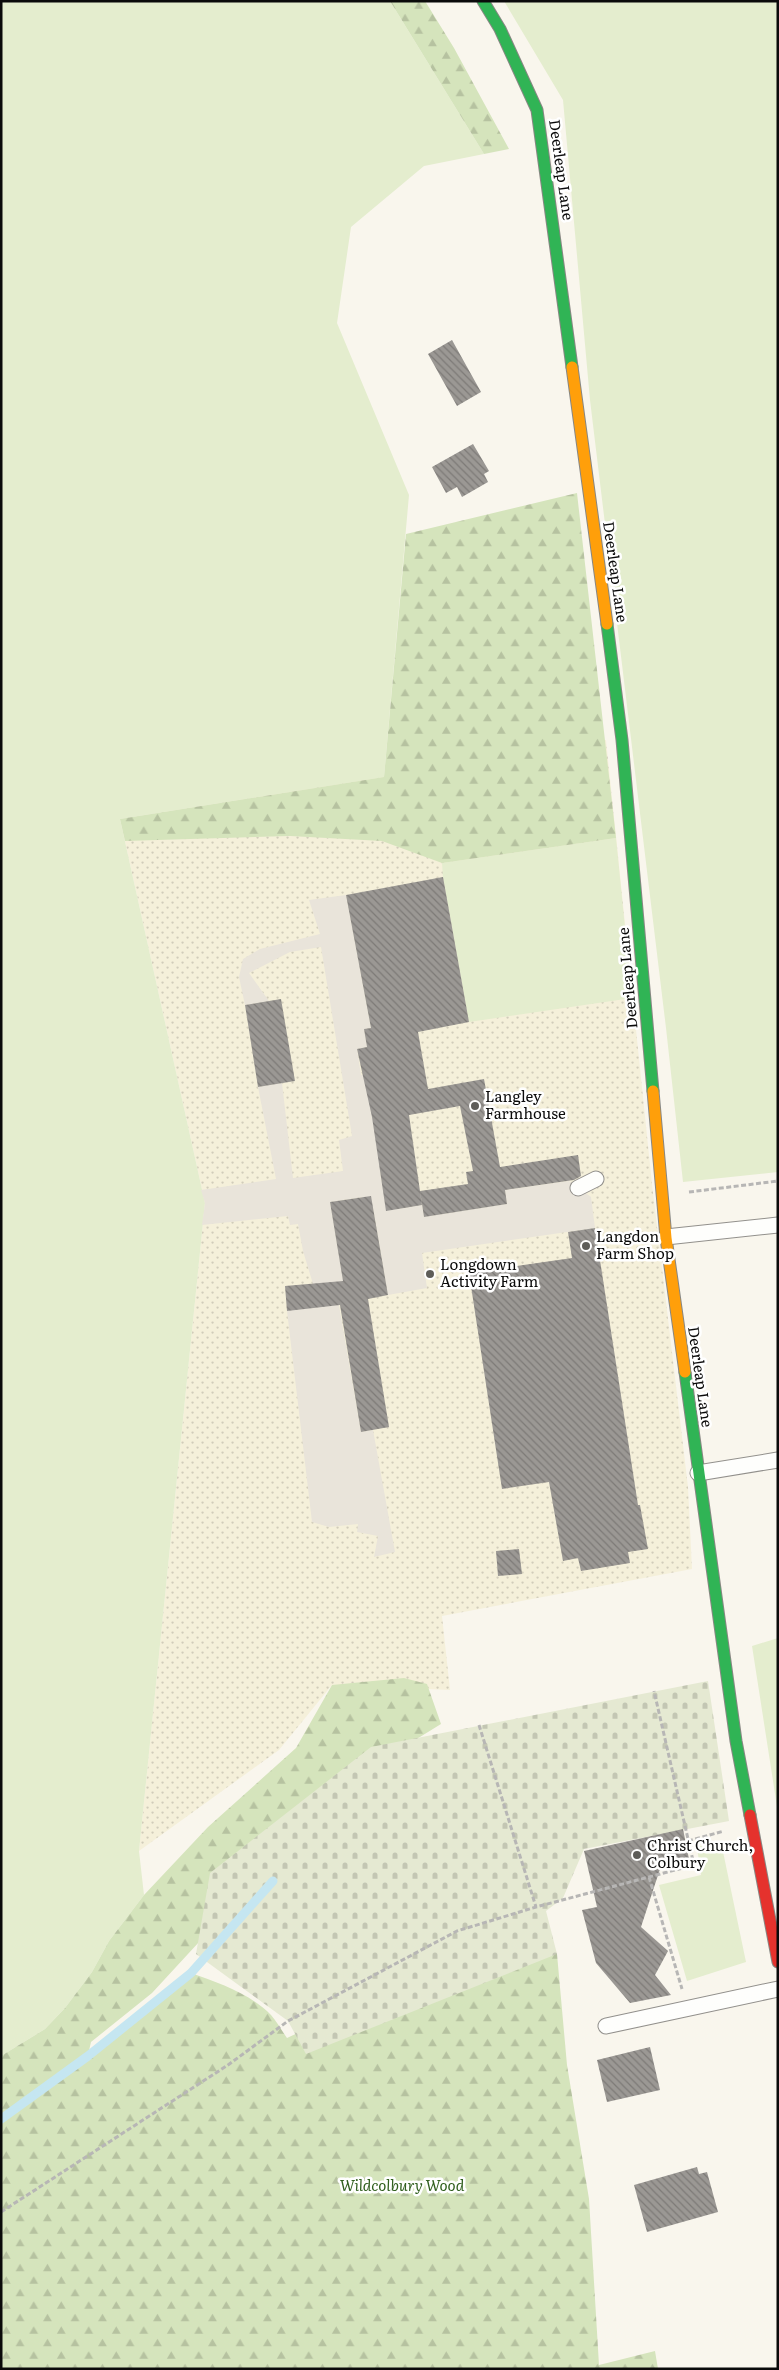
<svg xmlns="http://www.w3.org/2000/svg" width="779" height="2370" font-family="Literata,serif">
<defs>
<pattern id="farmland-dots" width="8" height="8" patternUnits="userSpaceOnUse" patternTransform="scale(1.25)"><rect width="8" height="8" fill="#f5f0da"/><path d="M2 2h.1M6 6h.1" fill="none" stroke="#d1ccba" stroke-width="1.8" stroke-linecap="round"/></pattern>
<pattern id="forest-firs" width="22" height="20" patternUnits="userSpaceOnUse" patternTransform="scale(1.25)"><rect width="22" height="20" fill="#d5e4bc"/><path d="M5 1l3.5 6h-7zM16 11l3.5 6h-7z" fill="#b6c2a0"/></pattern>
<pattern id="cemetery-stones" width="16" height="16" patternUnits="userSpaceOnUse" patternTransform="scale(1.25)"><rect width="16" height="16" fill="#e5e9d2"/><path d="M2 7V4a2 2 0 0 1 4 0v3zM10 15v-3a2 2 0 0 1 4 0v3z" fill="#c3c6b3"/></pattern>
<pattern id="building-back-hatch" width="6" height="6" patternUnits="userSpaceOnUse" patternTransform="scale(1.25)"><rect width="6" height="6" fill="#9b9894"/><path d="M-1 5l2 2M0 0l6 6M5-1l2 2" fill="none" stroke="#7d7a77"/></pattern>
</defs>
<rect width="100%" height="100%" fill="#f9f6ed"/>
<path fill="url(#farmland-dots)" d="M606,740L652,1184L688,1487L692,1569L442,1616L450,1690L332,1685L279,1750L139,1851L205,1203L120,819Z"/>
<path fill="#e4edce" d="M1,1H390L484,154L424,166L351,227L337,323L409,495L384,777L120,819L205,1203L139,1851L144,1895L109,1941L92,1972L65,2008L45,2029L1,2056Z
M504,1H778V1172L683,1182L666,1028L590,400L563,100Z
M616,838L632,998L469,1022L443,877L442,863Z
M778,1638V1813L752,1646Z
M721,1842L746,1962L687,1981L659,1885L701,1875L697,1847Z"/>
<path fill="url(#forest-firs)" d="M390,1H425L454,48L509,149L484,154Z
M577,493L616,838L442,863L382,841L290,836L125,841L120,819L384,777L406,534Z
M404,1678L427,1684L441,1724L407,1745L284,1850L152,1993L91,2042L88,2055L191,1973C219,1983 249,1993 271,2015C277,2022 282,2031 287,2038L538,1920L557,1954L567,2065L589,2199L599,2365L655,2351L658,2369H1V2056L45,2029L65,2008L92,1972L109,1941L144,1895L208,1827L296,1748L332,1685Z"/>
<path fill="url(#cemetery-stones)" d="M708,1681L729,1821L584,1849L563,1898L546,1911L557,1954L306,2054L288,2021L196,1954L210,1873L371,1747Z"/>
<path fill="#e9e4da" d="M346,895L371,1028L364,1029L367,1047L357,1049L361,1075L373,1073L389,1167L380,1169L381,1180L397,1209L422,1205L424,1217L507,1204L505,1190L569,1181L591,1197L595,1228L422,1253L427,1288L388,1295L373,1207L364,1208L362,1197L330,1202L345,1292L337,1294L361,1432L373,1430L395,1552L374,1557L378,1536L357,1532L358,1524L329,1527L312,1522L287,1311L313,1284L303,1251L298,1224L290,1225L288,1216L202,1225L205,1203L201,1190L276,1179L258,1087L282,1083L293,1178L343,1171L339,1140L352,1136L321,947L290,952L249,973L269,1001L245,1005L239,977L243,959L260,949L320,934L309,900Z"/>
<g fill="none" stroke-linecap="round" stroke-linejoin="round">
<path stroke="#c5e6f1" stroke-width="9" d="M1,2119L88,2056L191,1973L273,1881"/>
</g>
<path fill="url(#building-back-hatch)" d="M452,340L481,392L457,406L428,354Z
M473,444L489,471L484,474L488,482L462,497L457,487L446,493L432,467Z
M443,877L469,1022L418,1032L428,1089L484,1079L500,1167L578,1155L581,1176L574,1180L505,1190L507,1204L424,1217L420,1191L468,1184L466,1172L473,1171L460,1106L409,1115L422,1205L386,1211L372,1117L357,1049L367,1047L364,1029L371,1028L346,895Z
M281,999L295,1081L258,1087L245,1005Z
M371,1196L388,1295L368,1299L389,1427L361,1432L340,1305L287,1311L285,1286L343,1281L330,1202Z
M595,1228L638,1505H640L648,1549L628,1552L630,1563L581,1571L578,1558L563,1561L549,1482L502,1489L469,1273L572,1258L568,1232Z
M519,1549L522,1574L498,1576L496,1551Z
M683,1829L689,1859L661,1866L641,1927L668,1951L655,1975L671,1995L630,2003L596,1963L582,1910L597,1907L584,1851Z
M650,2047L660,2090L607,2102L597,2060Z
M697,2167L699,2174L707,2172L718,2212L647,2232L634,2185Z"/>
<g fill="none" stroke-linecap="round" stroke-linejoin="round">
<g stroke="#92908c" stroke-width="17">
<path id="lane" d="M578,1188L596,1179
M666,1237L778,1225
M698,1473L778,1460
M606,2026L778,1989"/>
</g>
<g stroke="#888783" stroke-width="13">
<path id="fast" d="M483,1L500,29L537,110L572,367
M607,624L622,740L653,1091
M685,1372L736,1741L750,1815"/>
</g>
<g stroke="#888783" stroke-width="13">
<path id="slow" d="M572,367L607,624
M653,1091L666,1238L685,1372"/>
</g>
<g stroke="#888783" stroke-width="13">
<path id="jam" d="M750,1815L778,1962"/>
</g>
<path stroke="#b7b6b5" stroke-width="3" stroke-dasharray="5 2.5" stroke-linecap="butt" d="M689,1192L778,1181
M479,1725L536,1907
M688,1841L724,1831
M649,1877L682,1989
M1,2212L228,2065L288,2021L457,1931L536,1907L694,1865L654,1691"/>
<use href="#lane" stroke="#fefefc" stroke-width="15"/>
<use href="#fast" stroke="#30b455" stroke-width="11"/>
<use href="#slow" stroke="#ff9f0a" stroke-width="11"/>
<use href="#jam" stroke="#e5322d" stroke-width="11"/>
</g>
<g fill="#5e5d59" stroke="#fff" stroke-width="2">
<circle cx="475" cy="1106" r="5"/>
<circle cx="586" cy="1246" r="5"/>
<circle cx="430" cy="1274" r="5"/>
<circle cx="637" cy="1855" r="5"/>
</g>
<g text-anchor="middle" stroke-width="5" stroke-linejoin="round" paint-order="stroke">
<g font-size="15" fill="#0a0a0a" stroke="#fff">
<text transform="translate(561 170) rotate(82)" y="5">Deerleap Lane</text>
<text transform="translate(615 572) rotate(82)" y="5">Deerleap Lane</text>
<text transform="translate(628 978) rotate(-95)" y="5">Deerleap Lane</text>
<text transform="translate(700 1377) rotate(82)" y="5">Deerleap Lane</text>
</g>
<g font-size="15" fill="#0a0a0a" stroke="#fff" text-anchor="start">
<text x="485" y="1102">Langley<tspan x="485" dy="17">Farmhouse</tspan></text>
<text x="596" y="1242">Langdon<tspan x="596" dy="17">Farm Shop</tspan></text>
<text x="440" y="1270">Longdown<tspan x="440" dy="17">Activity Farm</tspan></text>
<text x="647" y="1851">Christ Church,<tspan x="647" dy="17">Colbury</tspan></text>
</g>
<g font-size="15" font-style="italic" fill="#305f1e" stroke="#fff">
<text x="402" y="2191">Wildcolbury Wood</text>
</g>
</g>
<rect width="779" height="2370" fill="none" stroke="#0a0a0a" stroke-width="5"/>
</svg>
